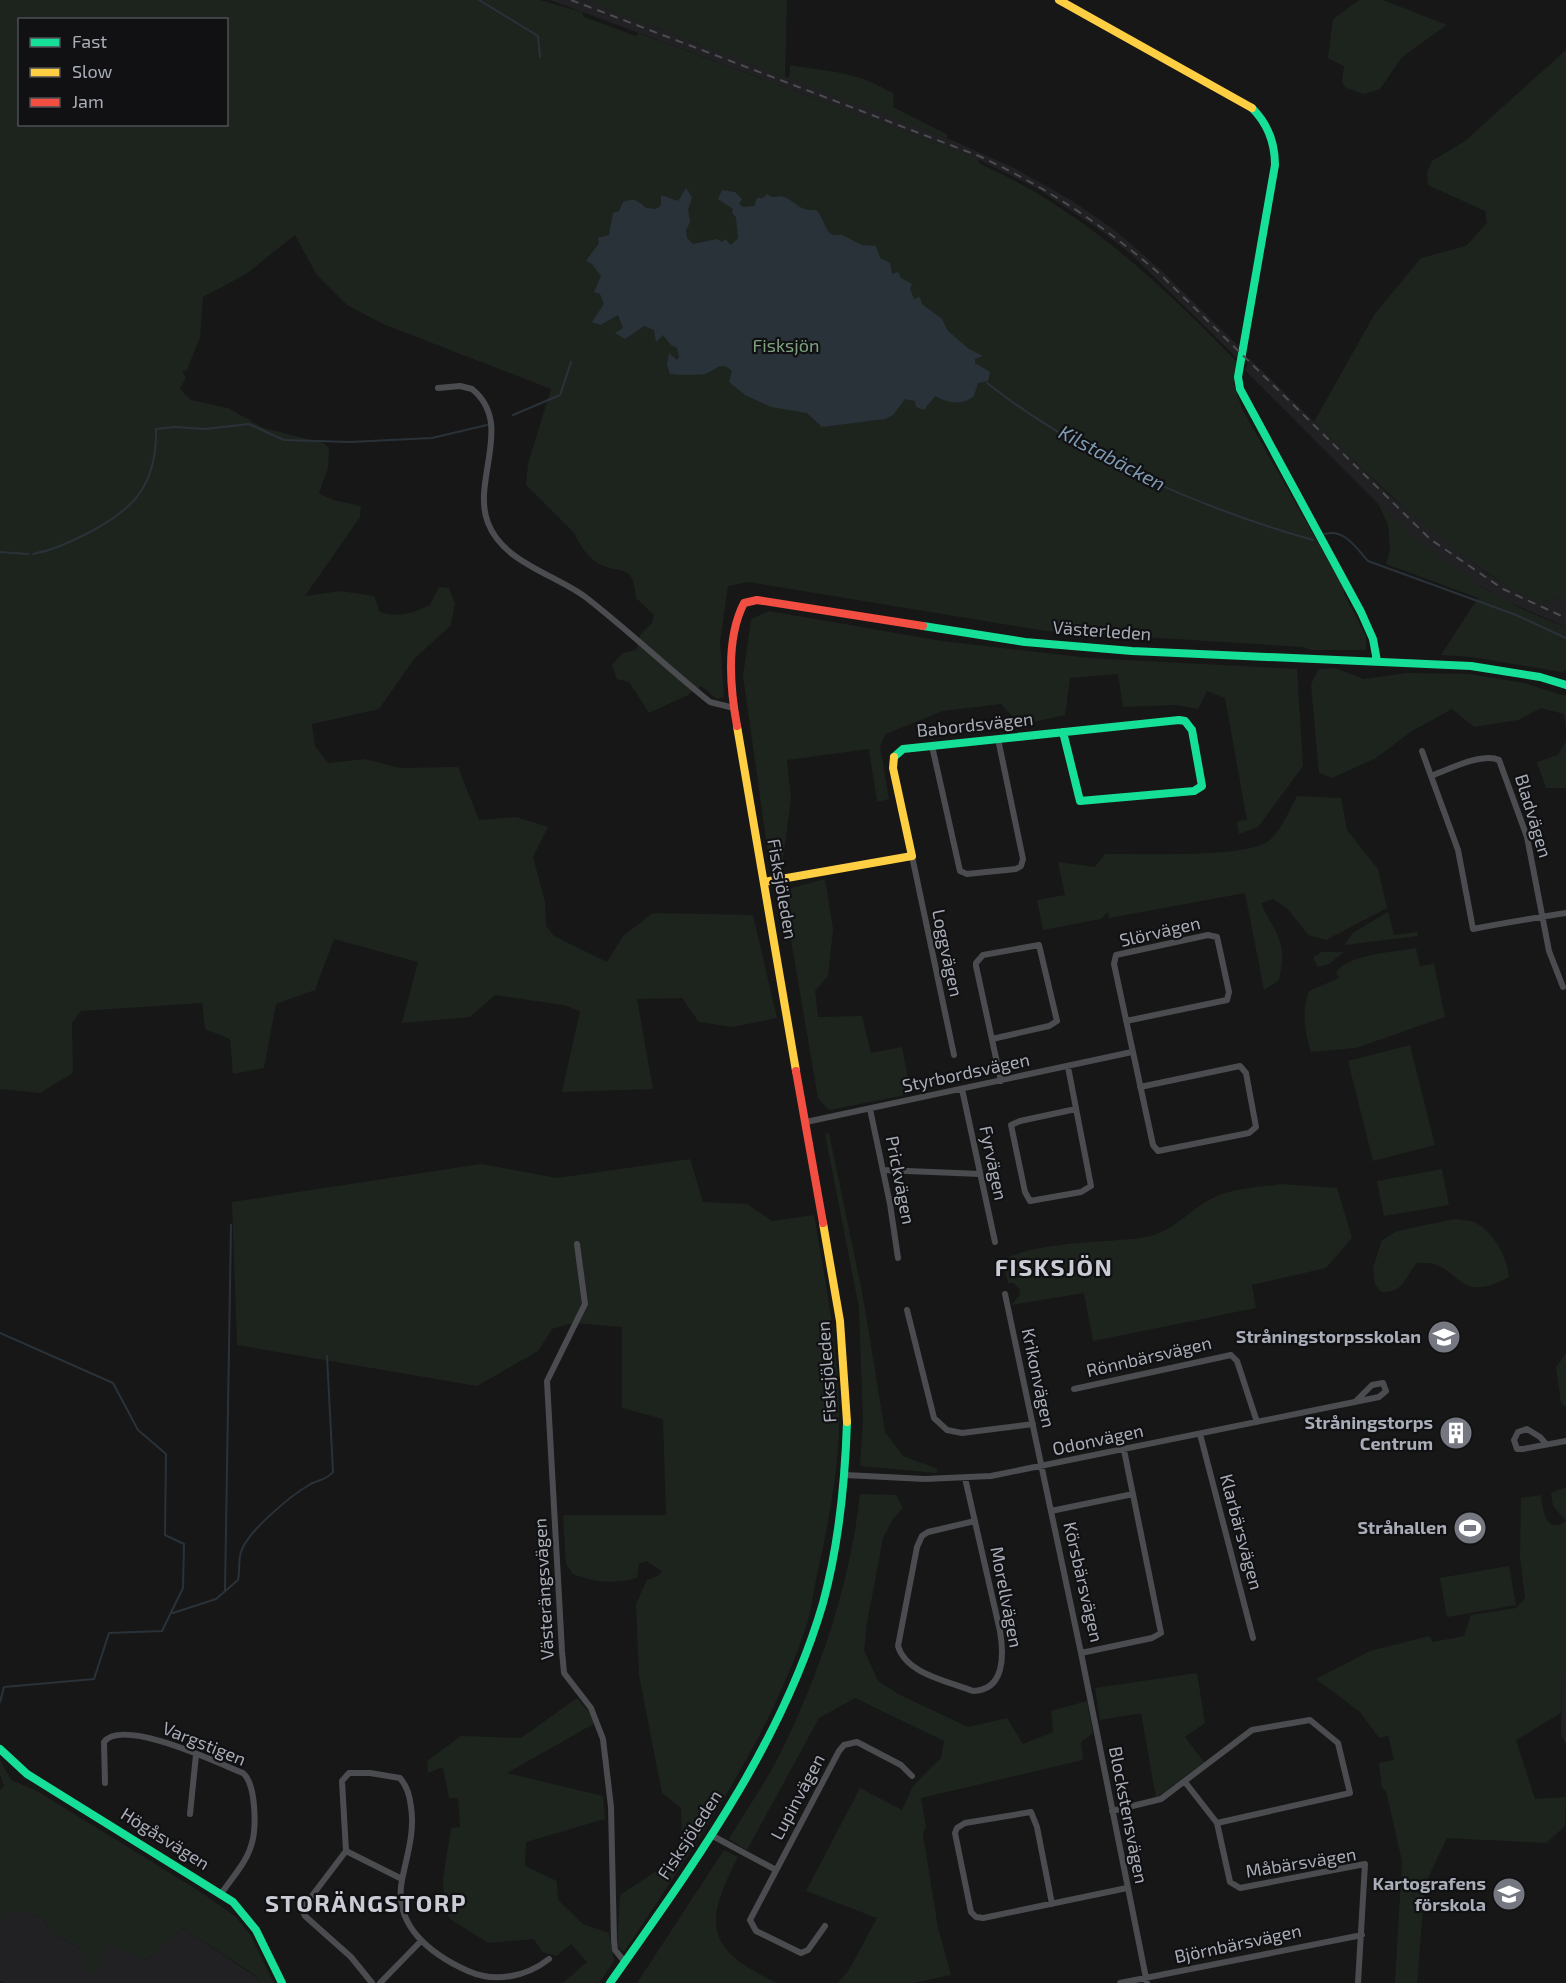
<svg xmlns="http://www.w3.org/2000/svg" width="1566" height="1983" font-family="'Exo 2',sans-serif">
<rect width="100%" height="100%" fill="#171717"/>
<path fill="#212123" d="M550,0H583L947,138L1014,168L1071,200L1116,231L1163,272L1240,348L1237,358L1132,255L1100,230L1038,189L976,158Z
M1249,358L1389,495L1486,573L1537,603L1558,598L1566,602V627L1504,600L1449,567L1406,532L1245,370Z
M1562,1674H1566V1744L1561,1736Z
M8,1909L41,1917L54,1934L85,1951L96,1974L105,1943L146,1960L183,1928L256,1977L259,1983H5L0,1981V1925Z"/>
<path fill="#1d241e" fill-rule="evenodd" d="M0,0H540L582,12L584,17L636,36L638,33L660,41L977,158L980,164C1082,209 1160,283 1237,362L1234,384L1242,409L1345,590L1343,592L1366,636V650H1311L1304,647L1046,631L749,582L728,586L720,641L724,697L717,699L701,686L688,695L649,713L629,682L617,679L612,665L623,653L636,650L640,635L652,623L654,615L636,598C633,562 622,575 599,564C590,559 578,544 575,534L526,485L528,464L551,389L383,324L347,305L316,274L295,235L246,274L203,297L200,337L187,370L182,372L186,377L180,389L191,400L228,408L264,428L323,443L329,448L328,468L319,493C337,504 343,500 361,507L360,517L305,596L341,591L374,596L380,612C399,618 413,613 430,605L439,587L449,588L455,603L451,625L414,659L379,709L312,724L315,746L328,763L365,759L400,768L458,767L479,820L516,817L548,827L533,857L545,902L546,926L554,936L607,962L623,936L653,913L753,915L777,1018L733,1027L699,1022L682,998L637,999L653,1089L562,1092L580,1011L563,1005L495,995L470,1017L402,1023L418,962L334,939L315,990L276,1004L264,1068L233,1074L230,1039L205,1029L202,1003L81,1011L72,1023L73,1073L40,1093L0,1089ZM20,20H226V124H20Z
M583,0H787L785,77Z
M1359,0H1383L1447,25L1402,57L1380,89L1364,94L1346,88L1342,82L1344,66L1328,58L1333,19Z
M1566,50V602L1558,598L1537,603C1449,555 1385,491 1314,422L1374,315L1421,258L1466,246L1487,223L1485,211L1428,185L1427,173L1432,161L1465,141Z
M790,65C833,73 854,70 894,94L893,107L948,135L947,138L789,79Z
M1377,501C1430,557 1493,601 1566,627V670L1562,672L1471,657L1441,655L1478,598L1386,564L1390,550L1388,525Z
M769,611L942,641L1089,658L1297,669L1303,766L1258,827L1239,834L1237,821L1247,820L1225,698L1207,691L1198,709L1176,705L1123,707L1118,674L1070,678L1065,715L1020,725L1001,704L943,711L886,734L880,746L889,799L877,802L869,749L787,760L791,799L782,866L770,867L743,676L751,619Z
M1335,668L1364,679L1407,673L1470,674L1524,683L1566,696V730L1564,714L1541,708L1518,720L1474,727L1452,709L1412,731L1376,758L1332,778L1319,773L1311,684L1319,669Z
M1566,741V788H1546L1537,762L1558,755Z
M1297,796L1341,798L1347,830L1378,869L1387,908L1326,940L1308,935L1288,909L1273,899L1261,903C1276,936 1288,939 1279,980L1264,990L1245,893L1109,918L1108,912L1101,919L1043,930L1037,900L1065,895L1058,862L1095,867L1105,854C1138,853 1248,859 1270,840C1282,829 1289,810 1297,796Z
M825,879L833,929L828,976L815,991L818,1017L862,1016L871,1053L902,1047L911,1094L829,1110L818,1098L791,940L788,889Z
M1388,912L1394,935L1417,932L1418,936L1344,945L1354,932Z
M1416,948L1420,966L1434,964L1445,1017L1356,1048L1311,1052C1305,1033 1301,1010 1309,991L1339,978L1336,972C1349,954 1395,952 1416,948Z
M1321,952H1344L1329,964L1318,967L1313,958Z
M1410,1045L1435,1145L1373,1161L1348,1061Z
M829,1133L863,1297L885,1432L903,1456L938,1469L936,1473L860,1466L863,1421L859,1308L825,1134Z
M690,1159L703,1202L747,1204L772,1221L814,1215C826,1286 841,1359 839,1432C837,1478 828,1525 818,1571C814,1588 812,1607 807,1624C768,1743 692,1849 624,1952L617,1946L620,1895L676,1858L682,1843L681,1808L662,1793L639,1675L636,1604L647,1580L658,1576L662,1571L646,1561L639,1564L637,1578C615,1584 595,1583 573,1574L566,1564L563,1515H666L663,1419L622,1408V1327L573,1323L552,1329L538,1351L477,1386L237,1345L232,1202L481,1164L557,1178Z
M1442,1169L1449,1205L1384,1216L1377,1181Z
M1281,1184L1337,1188L1352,1238L1326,1268L1252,1285L1256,1308L1093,1341L1084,1293L1011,1305L1019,1296L1020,1290L1014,1283H1008L1003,1262C1025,1241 1113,1243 1146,1237C1176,1232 1194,1203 1222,1194C1240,1188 1262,1187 1281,1184Z
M1455,1219C1460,1220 1469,1220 1474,1222C1493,1231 1507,1256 1509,1277C1452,1308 1462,1258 1417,1263C1404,1277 1405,1293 1381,1292L1375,1284L1373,1268L1382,1240L1397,1231Z
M1566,1354V1407L1561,1403L1556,1367Z
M1566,1487V1674H1562L1561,1713L1516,1740L1535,1799L1566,1797L1565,1826L1546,1843L1447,1838L1425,1884L1417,1983H1395L1402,1861L1386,1791L1382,1788L1379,1763L1394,1760L1388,1736L1379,1738L1360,1712L1316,1679L1370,1651L1429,1636L1433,1642L1464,1636L1471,1615L1516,1608L1525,1598L1520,1557L1521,1498L1541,1495C1543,1510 1545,1535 1566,1521L1553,1506L1551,1493Z
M860,1494L896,1495L903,1508L893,1519L883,1538L867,1623L864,1650L878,1681L900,1695L968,1727L1007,1718L1023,1744L1053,1732L1051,1711L1087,1701L1093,1733L1081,1742L1083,1760L921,1798L926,1827L923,1834L938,1928L951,1975L913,1983H838L849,1970L877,1918L806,1891L860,1788L902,1810L913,1786L941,1758L944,1741L855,1698L819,1718L747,1850L729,1839C747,1809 768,1779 783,1748C821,1670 851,1580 860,1494Z
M1509,1566L1516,1605L1447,1617L1440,1578Z
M1197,1673L1205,1723L1185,1737L1204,1762L1156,1798L1141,1713L1100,1720L1095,1688Z
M577,1698L597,1722L507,1773L603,1796L605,1819L526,1842L525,1866L557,1881L558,1900L583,1924L609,1933L614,1961L599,1983H563L587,1962L571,1944L557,1956L542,1952L534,1939L488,1943L450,1919L445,1910L443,1880L451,1828L460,1827L458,1798H449L443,1767L428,1773L427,1761L461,1736L521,1738Z
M0,1760L11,1780L37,1791L199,1891L236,1917L251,1936L274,1983H259L256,1976L183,1928L146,1960L105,1944L96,1975L84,1971L85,1951L54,1934L41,1917L8,1909L0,1925V1790L4,1786L0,1775Z
M724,1850L738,1857C703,1924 705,1949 777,1983H637Z"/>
<path fill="#2a3239" d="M686,188L692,197L688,210L690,222L686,230L687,238L693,244L717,239L722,242L725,239L731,245L738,238L736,217L732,213L733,209L718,199L722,190L735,192L742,199L739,204L743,207L754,206L757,198H763L767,194C774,200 777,195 784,197C797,202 798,211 816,210C824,217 823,228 832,235H842L862,245L876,246L880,258L890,263L892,274L898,272L901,278L912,284L910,289L914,299L920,297L922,304L942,319L948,331L969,349L983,356L975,359V363L990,372L988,381L978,383L974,396C961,406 948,403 935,396L924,410L916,407L915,401L905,399L893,415L885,419L822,427L807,413L771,407L745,395L729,382L732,371C720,360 717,370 705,374C700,375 677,375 670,374L667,365L669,353L677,360L679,357L677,348L671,345L663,335L656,342L654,330L644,326L625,339L615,333L623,328L618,315L601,325L592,322L604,304L600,294L594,292L601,276L592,264L586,261L599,243L598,238L609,235L613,213L619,211L623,202C634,198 637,200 646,208L656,209L661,205V195L678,201Z"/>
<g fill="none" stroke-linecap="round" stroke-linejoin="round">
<path stroke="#2a3239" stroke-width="2" d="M479,0L538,36L540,57
M987,383C1080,456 1200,508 1313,540
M513,415L560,395L571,362
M1325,534C1344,528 1357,549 1368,561L1516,615L1566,638
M0,552L28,554
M33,554C54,550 70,542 90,532C136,508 157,483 156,429L175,427L205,429L249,424L284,440L350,442L432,438L487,425
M0,1333L113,1383L138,1430L166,1454L165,1535L184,1544L183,1588L162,1631L109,1633L94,1679L4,1687L0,1702
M225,1591L231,1225
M173,1613L216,1599L238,1580C240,1572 238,1560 241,1552C247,1532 290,1496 309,1485C317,1480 327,1480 333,1472L327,1356"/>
<path stroke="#4b4c50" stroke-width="6" d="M438,388L460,386L472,389C515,424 471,480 488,523C504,564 558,575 588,599C630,632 669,669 710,702L734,708
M932,746L960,871L967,874L1016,869L1021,866L1023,859L998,739
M1422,751L1431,776
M912,856L954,1055
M1563,987L1549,951L1527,837L1499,760C1483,752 1447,770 1431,776L1458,850L1473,929C1504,923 1535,918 1566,913
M1126,1021L1227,1000L1229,992L1217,937L1208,935L1116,955L1114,964C1127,1025 1140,1085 1153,1145L1158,1151L1249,1133L1256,1127L1246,1073L1240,1066L1140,1087
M992,1039L1049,1026L1057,1021L1039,945L983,955L976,963V966L1001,1081
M1068,1067L1091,1186L1081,1192L1030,1201L1025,1192L1011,1125L1020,1121L1076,1109
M962,1089L995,1242
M870,1109L890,1204L898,1258
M806,1122L1132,1052
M883,1170L980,1174
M577,1244L585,1304L547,1381L562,1651L564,1673L591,1708L603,1739L611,1807L614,1941L615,1950L625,1962
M1005,1294L1081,1653L1152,1638L1161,1633L1124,1450
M907,1310L934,1418L947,1430L962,1433L1033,1424
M1074,1389L1231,1355L1237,1361L1257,1422
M1200,1434L1253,1638
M1546,1444L1540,1437L1527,1429L1518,1432L1514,1440L1517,1449H1523L1566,1441
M845,1475L925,1479L991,1476L1379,1397L1386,1391L1383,1383L1372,1385L1355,1402
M965,1478L1000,1631C1004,1655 1005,1690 973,1691C948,1681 906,1674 898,1646L917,1547L922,1536L928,1532L975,1521
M1051,1511L1133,1494
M1081,1653L1147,1983
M1185,1782L1217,1823L1230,1882L1240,1888L1365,1864L1358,1983
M105,1783L104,1742C123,1717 218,1763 243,1773C256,1784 257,1829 251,1846C246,1863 231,1879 221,1894
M1112,1811L1161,1799L1252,1730L1310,1720L1338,1743L1350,1793L1217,1823
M190,1814L196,1755
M711,1835L776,1870
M346,1851L402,1879
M1052,1904L1037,1827L1031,1812L965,1823L957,1828L955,1833L971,1912L976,1917L983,1918L1127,1888
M825,1926L808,1950L801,1953L756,1931L750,1920L839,1751L844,1745L857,1742L901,1765L912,1776
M372,1983L351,1957L305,1916L302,1909L346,1851L342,1781L349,1773H370L400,1778C407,1786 410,1797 411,1807C415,1832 407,1855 402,1880C393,1925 430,1954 468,1971C495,1983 526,1977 549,1959
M380,1983L421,1941
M1120,1983L1362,1935"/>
<path stroke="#16e098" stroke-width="8" d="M1252,108C1268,124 1275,142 1275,165L1238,377L1240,389L1361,612L1373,639L1377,661
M923,626L1025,642L1132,651L1471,666L1540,677L1566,685
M894,757L903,749L1179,720L1185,721L1192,730L1202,786L1194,791L1080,801L1063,732
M0,1749L27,1774L233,1902L256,1930L282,1983
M610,1983C693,1865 782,1744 823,1603C839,1544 845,1483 847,1422"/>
<path stroke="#ffcf43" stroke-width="8" d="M1059,0L1252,108
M737,726L796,1071
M764,882L912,856L893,768L894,757
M823,1223L840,1321L847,1422"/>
<path stroke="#f24e42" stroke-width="8" d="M737,726C730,688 726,638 744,603L757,600L923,626
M796,1071L823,1223"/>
<path stroke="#4b4c4f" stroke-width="2" stroke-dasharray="8 6" stroke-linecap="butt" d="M571,0L979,156C1048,188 1103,225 1161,275L1430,539L1503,589L1566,618"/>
</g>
<defs>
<g id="school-disc" transform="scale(1.725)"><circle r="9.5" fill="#757880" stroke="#111113"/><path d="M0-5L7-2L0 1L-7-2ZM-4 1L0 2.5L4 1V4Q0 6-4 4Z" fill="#fff"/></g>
<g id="building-disc" transform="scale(1.725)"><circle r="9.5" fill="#757880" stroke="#111113"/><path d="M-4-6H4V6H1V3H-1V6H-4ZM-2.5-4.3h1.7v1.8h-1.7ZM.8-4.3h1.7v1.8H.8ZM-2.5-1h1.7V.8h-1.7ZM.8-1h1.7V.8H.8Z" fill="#fff"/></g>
<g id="stadium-disc" transform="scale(1.725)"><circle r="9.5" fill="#757880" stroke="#111113"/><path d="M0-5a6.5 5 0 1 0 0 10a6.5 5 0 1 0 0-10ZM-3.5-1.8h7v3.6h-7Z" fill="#fff"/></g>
</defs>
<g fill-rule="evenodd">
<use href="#school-disc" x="1444" y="1337"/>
<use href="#building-disc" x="1456" y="1433"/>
<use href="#stadium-disc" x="1470" y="1528"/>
<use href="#school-disc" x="1509" y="1894"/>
</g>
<g text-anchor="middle" stroke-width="4.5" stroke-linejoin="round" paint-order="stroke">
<g font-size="18" fill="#7fa381" stroke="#111113">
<text x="786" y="352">Fisksjön</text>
</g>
<g font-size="18" fill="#a8adb8" stroke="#111113">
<text transform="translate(1102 631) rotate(4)" y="6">Västerleden</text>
<text transform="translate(975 725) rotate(-6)" y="6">Babordsvägen</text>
<text transform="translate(1533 816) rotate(73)" y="6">Bladvägen</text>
<text transform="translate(782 889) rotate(80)" y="6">Fisksjöleden</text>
<text transform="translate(1160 932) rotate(-13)" y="6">Slörvägen</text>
<text transform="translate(947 953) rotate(78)" y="6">Loggvägen</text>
<text transform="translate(966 1073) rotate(-12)" y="6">Styrbordsvägen</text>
<text transform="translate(993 1163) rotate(78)" y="6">Fyrvägen</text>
<text transform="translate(900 1180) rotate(79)" y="6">Prickvägen</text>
<text transform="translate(1149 1357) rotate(-13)" y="6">Rönnbärsvägen</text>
<text transform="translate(827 1372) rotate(-94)" y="6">Fisksjöleden</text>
<text transform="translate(1038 1378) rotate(78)" y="6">Krikonvägen</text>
<text transform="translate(1098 1440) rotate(-12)" y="6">Odonvägen</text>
<text transform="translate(1241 1532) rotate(75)" y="6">Klarbärsvägen</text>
<text transform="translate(1083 1582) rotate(77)" y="6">Körsbärsvägen</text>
<text transform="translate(544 1589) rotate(-93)" y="6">Västerängsvägen</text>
<text transform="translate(1006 1597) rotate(79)" y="6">Morellvägen</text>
<text transform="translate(204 1744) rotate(22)" y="6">Vargstigen</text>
<text transform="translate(798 1797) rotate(-62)" y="6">Lupinvägen</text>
<text transform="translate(1128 1815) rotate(79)" y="6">Blockstensvägen</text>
<text transform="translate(690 1835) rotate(-57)" y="6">Fisksjöleden</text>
<text transform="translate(165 1839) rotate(32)" y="6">Högåsvägen</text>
<text transform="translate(1301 1863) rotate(-9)" y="6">Måbärsvägen</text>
<text transform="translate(1238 1944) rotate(-12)" y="6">Björnbärsvägen</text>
</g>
<g font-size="18" font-weight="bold" fill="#a8adb8" stroke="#111113" text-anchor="end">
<text x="1421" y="1343">Stråningstorpsskolan</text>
<text x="1433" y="1429">Stråningstorps<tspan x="1433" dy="21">Centrum</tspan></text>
<text x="1447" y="1534">Stråhallen</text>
<text x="1486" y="1890">Kartografens<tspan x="1486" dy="21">förskola</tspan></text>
</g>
<g font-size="20" font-style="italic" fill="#7f9bb3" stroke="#111113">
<text transform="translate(1112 458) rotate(28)" y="7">Kilstabäcken</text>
</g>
<g font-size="24" font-weight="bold" letter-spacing="1.5" fill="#c9ccd4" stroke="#111113">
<text x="1054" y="1276">FISKSJÖN</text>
<text x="366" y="1912">STORÄNGSTORP</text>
</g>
</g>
<rect x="18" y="18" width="210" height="108" fill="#111113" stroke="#4d4f55" stroke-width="1.5"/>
<rect x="30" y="38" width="30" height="9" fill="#16e098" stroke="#4d4f55" stroke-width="1.5"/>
<text x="72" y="48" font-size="18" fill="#a8adb8">Fast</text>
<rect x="30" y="68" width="30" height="9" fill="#ffcf43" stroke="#4d4f55" stroke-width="1.5"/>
<text x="72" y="78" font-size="18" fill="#a8adb8">Slow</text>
<rect x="30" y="98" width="30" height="9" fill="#f24e42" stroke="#4d4f55" stroke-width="1.5"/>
<text x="72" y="108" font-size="18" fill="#a8adb8">Jam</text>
</svg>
